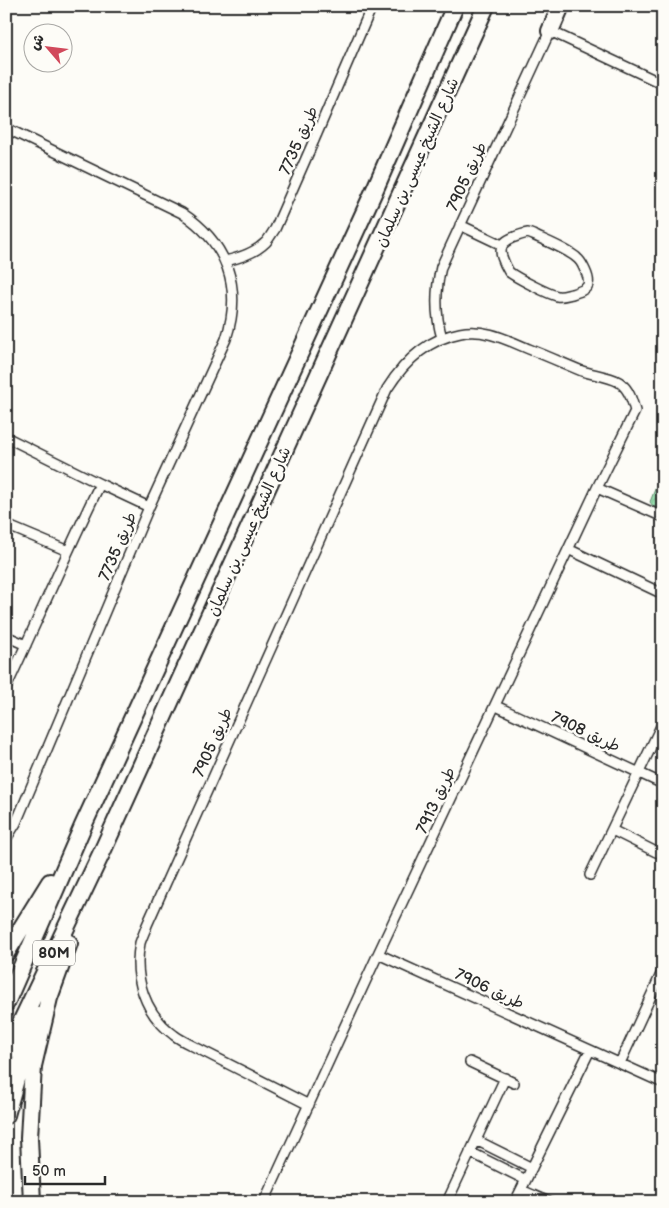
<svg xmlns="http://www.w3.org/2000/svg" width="669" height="1208" font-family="'Balsamiq Sans','Playpen Sans Arabic',sans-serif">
<defs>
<pattern id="park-crowns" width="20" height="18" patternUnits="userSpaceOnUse" patternTransform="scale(1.25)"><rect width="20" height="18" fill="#96dead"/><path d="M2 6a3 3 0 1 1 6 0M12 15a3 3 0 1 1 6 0" fill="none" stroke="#81bf95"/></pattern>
</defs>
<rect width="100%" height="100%" fill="#fdfcf7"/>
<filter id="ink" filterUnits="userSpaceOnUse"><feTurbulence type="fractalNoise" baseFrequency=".02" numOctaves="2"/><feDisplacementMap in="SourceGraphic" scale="10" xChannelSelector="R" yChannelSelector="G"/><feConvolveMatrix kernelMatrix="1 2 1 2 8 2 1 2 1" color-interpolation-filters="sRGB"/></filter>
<g filter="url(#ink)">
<path fill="url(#park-crowns)" stroke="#60846c" d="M657,484L663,486V510L653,506L650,502Z"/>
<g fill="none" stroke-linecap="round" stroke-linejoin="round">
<g stroke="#2b2b2b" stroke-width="12">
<path id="street" d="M6,128L182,213C227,243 243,287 226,339L149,507L16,823L6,839
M460,225L502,245
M528,233L533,235C546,241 567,249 577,258C581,261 583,266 585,270C593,287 587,289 572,294C567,295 562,297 557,296C548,294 517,278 509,272C506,267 504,263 502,257C499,247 503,242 512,238C517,236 522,234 528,233Z
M225,261C240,258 255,253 266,242C269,239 272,233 275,229L315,138L372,6
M442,338C435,314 435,292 441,267L550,31L663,84
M6,437L100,484L149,507
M597,488L663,517
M6,525L68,551
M568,549L663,594
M6,636L26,645
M6,688C38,620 67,551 100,484
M496,706L663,784
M612,830L656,852L663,853
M590,875L663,722
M378,954L663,1083
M470,1062L514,1083
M620,1063L663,970
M476,1140L532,1168
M470,1152L526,1180
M521,1190L549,1202
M264,1202L378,954L597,488L635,411C632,400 629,389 619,382C608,376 594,375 582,371C565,364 547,356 529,349C507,340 485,328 460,333C428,339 404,362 387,389L147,925C145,931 142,937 140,943C133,978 145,1014 174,1035C179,1039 185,1042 191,1045L309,1105
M447,1202L505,1078
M515,1202L590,1050"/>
</g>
<g stroke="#2b2b2b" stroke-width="20">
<path id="highway" d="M550,31L561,6
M6,953L50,882
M6,1003L83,826L375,189L455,6
M6,1054L102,852L486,6
M6,1115L34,1014
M32,1202L29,1138L33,1066L49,998L69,943"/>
</g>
<use href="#street" stroke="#fdfcf7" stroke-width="9"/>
<use href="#highway" stroke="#fdfcf7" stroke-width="16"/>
</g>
</g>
<g text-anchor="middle" stroke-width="5" stroke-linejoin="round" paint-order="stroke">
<rect fill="#fdfcf7" stroke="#6a6a68" stroke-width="1" x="33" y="940.5" width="42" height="25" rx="4"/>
<g font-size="15" font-weight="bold" fill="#2b2b2b">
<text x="54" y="958">80M</text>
</g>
<g font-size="16" fill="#2b2b2b" stroke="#fdfcf7">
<text transform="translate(298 140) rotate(-66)" y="6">طريق 7735</text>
<text transform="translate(416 162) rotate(-66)" y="6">شارع الشيخ عيسى بن سلمان</text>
<text transform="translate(466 176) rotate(-65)" y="6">طريق 7905</text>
<text transform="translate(248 531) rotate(-66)" y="6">شارع الشيخ عيسى بن سلمان</text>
<text transform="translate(117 546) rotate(-67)" y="6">طريق 7735</text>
<text transform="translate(586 731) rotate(25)" y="6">طريق 7908</text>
<text transform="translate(212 742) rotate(-66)" y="6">طريق 7905</text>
<text transform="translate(435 800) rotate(-65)" y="6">طريق 7913</text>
<text transform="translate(490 988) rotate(25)" y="6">طريق 7906</text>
</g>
</g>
<rect width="669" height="1208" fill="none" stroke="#fdfcf7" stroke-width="25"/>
<rect x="12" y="12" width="644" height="1183" fill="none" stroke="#2b2b2b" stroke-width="2" filter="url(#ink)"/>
<g transform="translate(48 48) rotate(298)"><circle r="24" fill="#fdfcf7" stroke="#a9a8a5"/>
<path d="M0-4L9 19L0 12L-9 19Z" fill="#d1495b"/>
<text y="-8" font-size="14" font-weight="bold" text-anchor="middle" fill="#2b2b2b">ش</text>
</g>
<path d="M25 1176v8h80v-8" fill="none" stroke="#2b2b2b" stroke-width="2.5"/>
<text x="32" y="1176" font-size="15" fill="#2b2b2b" stroke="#fdfcf7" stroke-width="4" paint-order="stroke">50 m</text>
</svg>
